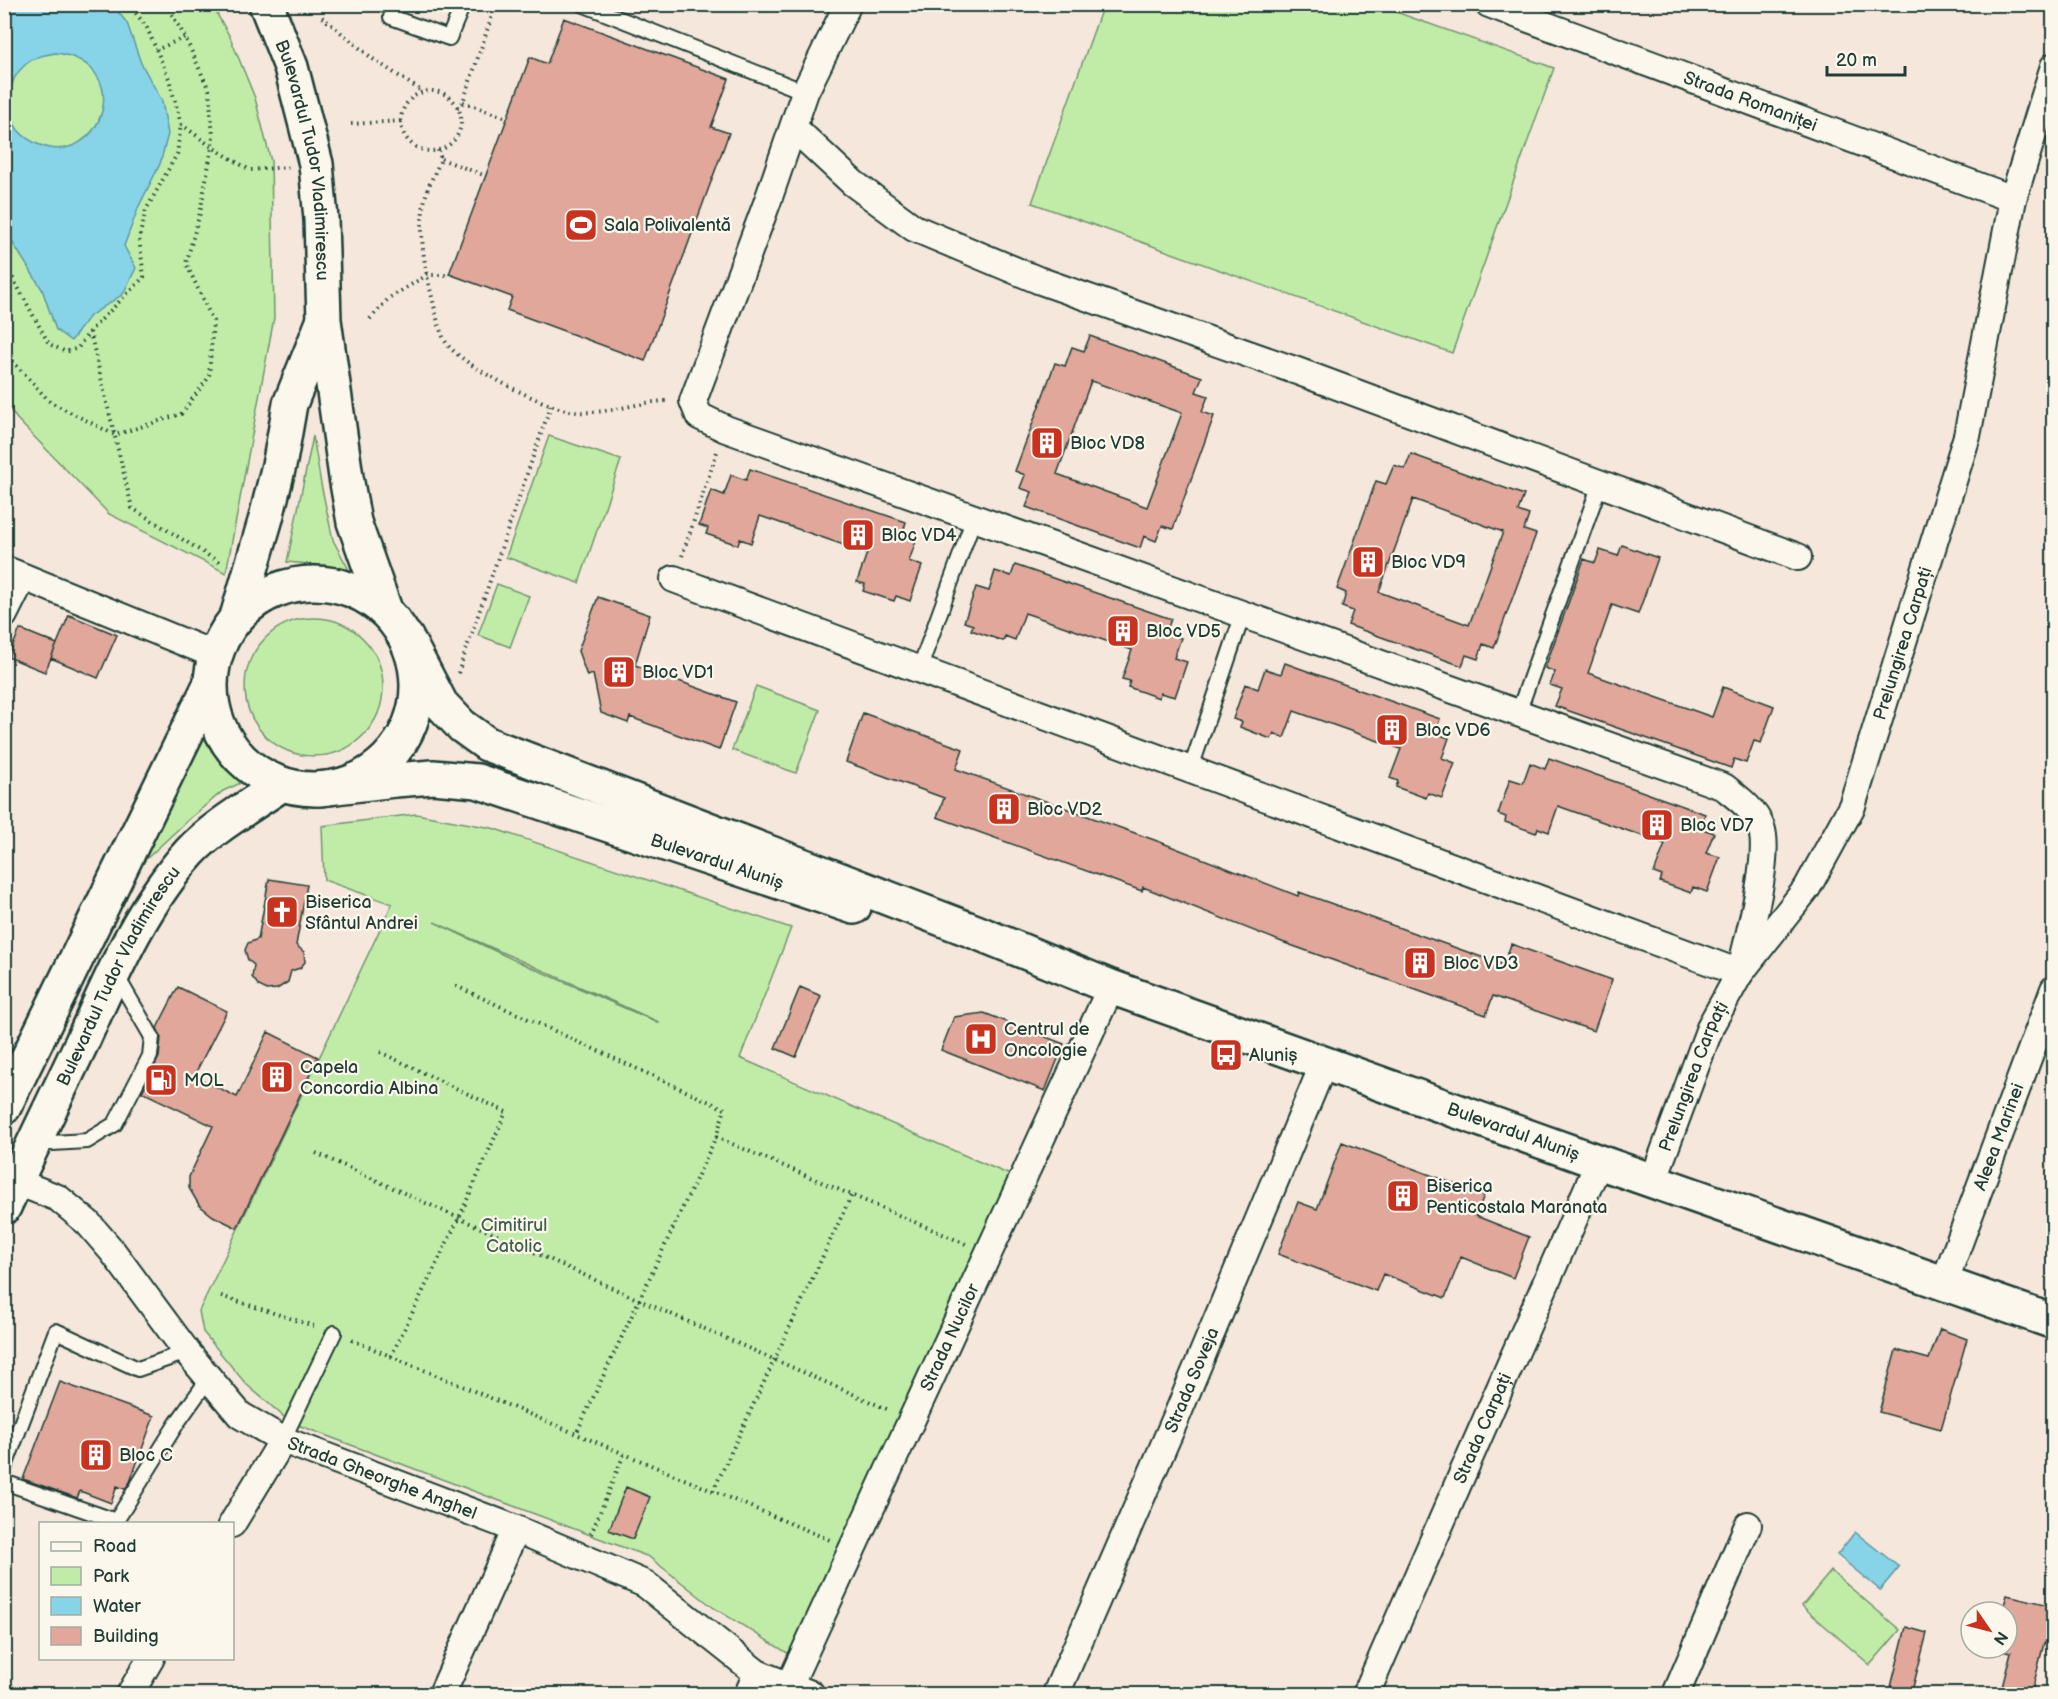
<svg xmlns="http://www.w3.org/2000/svg" width="2058" height="1699" font-family="'Balsamiq Sans',sans-serif">
<rect width="100%" height="100%" fill="#f6e7dc"/>
<filter id="ink" filterUnits="userSpaceOnUse"><feTurbulence type="fractalNoise" baseFrequency=".0167" numOctaves="2"/><feDisplacementMap in="SourceGraphic" scale="12" xChannelSelector="R" yChannelSelector="G"/><feConvolveMatrix kernelMatrix="1 2 1 2 8 2 1 2 1" color-interpolation-filters="sRGB"/></filter>
<g filter="url(#ink)">
<path fill="#c1eca8" stroke="#70946e" stroke-width="1.5" fill-rule="evenodd" d="M5,5H212L230,37L255,98L271,161L274,318L226,573L109,514L17,419L5,403Z
M1103,5H1376L1554,68L1452,353L1032,203Z
M313,436L321,484L333,540L349,570L320,565L287,562Z
M549,436L621,460L579,583L506,557Z
M497,584L529,596L510,647L478,635Z
M245 687a69 69 0 1 1 138 0a69 69 0 1 1-138 0Z
M756,686L820,710L796,773L732,750Z
M204,735L225,769L245,781L223,791L188,820L143,862Z
M416,814L492,828L791,928L740,1058L1010,1175L789,1654L714,1608L649,1557L290,1422L246,1384L203,1332L199,1311L392,904L324,880L322,826ZM434,922L659,1022V1023L512,959Z
M1831,1571L1900,1630L1870,1665L1802,1606Z"/>
<path fill="#87d3e7" stroke="#5d979f" stroke-width="1.5" fill-rule="evenodd" d="M5,4L113,5L127,23L141,63L162,101L168,134L160,164L139,206L124,246L136,268L123,294L90,316L71,341L56,330L42,289L5,231ZM56,53C139,65 100,169 40,145C32,142 24,137 18,130C3,109 7,80 26,64C35,56 46,55 56,53Z
M1855,1532L1899,1567L1880,1590L1837,1555Z"/>
<path fill="#e0a79a" stroke="#1f3d34" stroke-width="1.5" fill-rule="evenodd" d="M564,18L729,79L711,127L729,133L645,361L507,310L512,297L449,274L530,57L547,64Z
M1090,336L1202,377L1196,392L1208,396L1202,412L1214,416L1173,529L1162,526L1156,541L1144,536L1140,548L1026,507L1032,492L1020,488L1025,475L1015,471L1055,363L1065,366L1072,347L1084,351ZM1091,381L1182,413L1147,507L1057,474Z
M1411,454L1524,495L1518,511L1529,515L1524,530L1536,534L1494,648L1483,644L1478,659L1466,655L1462,666L1348,625L1353,611L1342,607L1346,593L1337,589L1376,481L1386,484L1394,465L1405,469ZM1413,499L1503,532L1469,625L1379,592Z
M750,469L906,522L902,536L916,541L909,561L922,566L910,601L896,596L894,601L863,591L865,584L857,582L867,553L760,516L751,543L740,539L738,545L706,534L708,528L699,525L711,490L724,495L731,475L746,480Z
M1622,545L1658,558L1638,614L1612,605L1588,673L1712,717L1723,687L1774,706L1761,743L1754,741L1746,763L1734,759L1731,768L1555,706L1562,689L1550,685L1555,672L1545,668L1584,559L1595,563L1600,550L1618,556Z
M1015,565L1171,619L1166,633L1181,638L1174,658L1187,662L1175,697L1160,693L1159,698L1128,687L1130,681L1122,679L1132,650L1025,613L1015,640L1005,636L1003,641L971,630L973,625L964,622L976,587L989,591L995,571L1011,576Z
M598,597L650,615L635,665L736,702L719,750L630,717L628,723L601,713L593,674L587,676L578,651Z
M69,615L117,635L98,678L51,658Z
M20,629L57,644L45,672L8,657Z
M1285,663L1440,719L1435,733L1449,738L1442,758L1455,763L1442,798L1428,793L1426,798L1396,787L1398,781L1390,778L1401,749L1294,711L1284,738L1274,733L1271,739L1240,727L1242,722L1233,719L1245,684L1258,689L1265,669L1281,674Z
M863,713L963,749L956,769L1160,842L1298,896L1299,892L1504,965L1511,944L1612,980L1594,1031L1493,996L1486,1015L1282,942L1143,887L1142,891L937,817L944,798L846,762Z
M1549,758L1705,814L1700,828L1714,833L1706,853L1720,857L1707,892L1693,887L1691,893L1660,882L1662,876L1654,873L1665,844L1558,806L1549,832L1538,828L1536,833L1505,822L1506,817L1498,814L1510,779L1523,783L1530,763L1545,769Z
M269,879L307,885L296,945L304,952L305,962L300,968L291,971L288,982L277,989L267,990L259,986L252,977L254,965L248,960L245,950L248,943L258,939Z
M178,987L227,1011L194,1076L237,1097L268,1032L318,1057L237,1228L213,1216L199,1205L189,1188V1177L213,1126L142,1092L159,1057L161,1037L157,1028Z
M800,987L821,996L796,1057L775,1048Z
M984,1013L1064,1044L1045,1091L941,1050L954,1017Z
M1342,1142L1484,1195L1476,1216L1529,1237L1513,1278L1461,1257L1445,1298L1383,1274L1376,1291L1278,1254L1298,1202L1317,1209Z
M1940,1329L1967,1339L1941,1429L1879,1412L1896,1350L1929,1359Z
M60,1382L154,1416L130,1482L125,1489L117,1486L111,1503L80,1491L77,1498L23,1479Z
M626,1487L650,1497L633,1539L609,1530Z
M2007,1595L2054,1606V1645L2044,1643L2031,1695H2000L2011,1652L1994,1648H2007V1612H2002Z
M1906,1627L1927,1633L1911,1695H1889Z"/>
<g fill="none" stroke-linecap="round" stroke-linejoin="round">
<g stroke="#1f3d34" stroke-width="18">
<path id="service" d="M396,4L391,17L449,38L463,4
M582,4L805,92
M919,670L974,518
M1518,713L1600,484
M1190,771L1243,614
M35,1144L87,1141L115,1124L150,1056L152,1037L116,975
M283,1440L334,1333
M4,1469L56,1331L138,1369L187,1352
M4,1482L116,1521L177,1423L209,1378"/>
</g>
<g stroke="#1f3d34" stroke-width="30">
<g id="minor">
<path d="M848,4L805,92L767,203L693,401L699,416L726,429L1724,787C1739,799 1754,809 1761,827C1772,855 1747,941 1740,973"/>
<path id="s1" d="M1489,4L2013,199"/>
<path d="M794,128L853,183L914,228L1038,280L1297,371L1798,557"/>
<path d="M4,569L215,655"/>
<path d="M674,579L1740,973"/>
<path d="M4,615L23,577"/>
<path id="s2" d="M4,1177L58,1198L88,1223L113,1252L187,1352L240,1415L283,1440L516,1529L645,1584L757,1673L811,1694"/>
<path id="s3" d="M1653,1181L1711,1025L1740,973L1807,888L1852,806L1967,436L2013,199L2054,66"/>
<path id="s4" d="M1944,1283L2054,989"/>
<path d="M232,1524L283,1440"/>
<path id="s5" d="M789,1686L1111,987"/>
<path d="M130,1694L151,1658"/>
<path d="M442,1694L516,1529"/>
<path d="M748,1694L757,1673"/>
<path id="s6" d="M1056,1694L1178,1413L1324,1063"/>
<path id="s7" d="M1366,1694L1599,1162"/>
<path d="M1676,1694L1748,1525"/>
</g>
</g>
<g stroke="#1f3d34" stroke-width="38">
<g id="secondary">
<path id="s8" d="M406,637L441,704L462,726L487,744L976,932L1111,987L1599,1162L2054,1322"/>
<path id="s9" d="M319,789L395,780L433,777L477,781L854,907"/>
</g>
</g>
<g stroke="#1f3d34" stroke-width="38">
<g id="primary">
<path id="s10" d="M266,4L291,67L316,164L321,219L324,320L346,477L354,522L384,607"/>
<circle cx="314" cy="686" r="103"/>
<path d="M237,617L266,518L280,461L290,404L323,322"/>
<path d="M4,1107L210,685"/>
<path id="s11" d="M4,1207C29,1152 56,1097 82,1042C112,976 141,906 190,852C213,827 253,804 282,784"/>
</g>
</g>
<path stroke="#1f3d34" stroke-width="4" stroke-dasharray="1.5 4.5" stroke-linecap="butt" d="M166,4L185,37
M322,17L373,59L423,92
M401 121a30 30 0 1 1 60 0a30 30 0 1 1-60 0Z
M463,102L507,118
M457,108L463,102L496,4
M181,124L212,147L250,170L289,167
M351,124L401,121
M438,150L441,159C437,169 432,178 428,188C416,223 424,266 433,301C436,314 439,332 447,344C464,367 541,405 570,411C604,417 636,401 669,401
M441,159L486,176
M4,262L49,344L66,352L78,348L89,332L144,277L139,238L146,210L177,154L181,124L169,79L147,28L129,4
M370,319L389,298L427,275H448
M90,332L132,508L222,564
M4,352L50,402L115,435L181,414L209,377L213,321L186,263L200,213L212,147L213,136L209,90L185,37L156,50
M682,556L717,452
M458,673L551,405
M456,986L725,1109L716,1137L576,1434
M380,1052L506,1112L459,1218L391,1356
M716,1137L966,1244
M316,1153L639,1300L889,1410
M221,1296L317,1327
M352,1340L830,1540
M713,1491L852,1194
M591,1534L624,1454"/>
<use href="#service" stroke="#fbf7ec" stroke-width="14"/>
<use href="#minor" stroke="#fbf7ec" stroke-width="26"/>
<use href="#secondary" stroke="#fbf7ec" stroke-width="33"/>
<use href="#primary" stroke="#fbf7ec" stroke-width="33"/>
</g>
</g>
<defs>
<g id="stadium-square" transform="scale(1.725)"><rect x="-9" y="-9" width="18" height="18" rx="4" fill="#c8321e" stroke="#fbf7ec"/><path d="M0-5a6.5 5 0 1 0 0 10a6.5 5 0 1 0 0-10ZM-3.5-1.8h7v3.6h-7Z" fill="#fff"/></g>
<g id="building-square" transform="scale(1.725)"><rect x="-9" y="-9" width="18" height="18" rx="4" fill="#c8321e" stroke="#fbf7ec"/><path d="M-4-6H4V6H1V3H-1V6H-4ZM-2.5-4.3h1.7v1.8h-1.7ZM.8-4.3h1.7v1.8H.8ZM-2.5-1h1.7V.8h-1.7ZM.8-1h1.7V.8H.8Z" fill="#fff"/></g>
<g id="church-square" transform="scale(1.725)"><rect x="-9" y="-9" width="18" height="18" rx="4" fill="#c8321e" stroke="#fbf7ec"/><path d="M-1.2-6h2.4v3.5h3.3v2.4h-3.3V6h-2.4V-.1h-3.3v-2.4h3.3Z" fill="#fff"/></g>
<g id="hospital-square" transform="scale(1.725)"><rect x="-9" y="-9" width="18" height="18" rx="4" fill="#c8321e" stroke="#fbf7ec"/><path d="M-5-5h3v3.5h4V-5h3V5h-3V1.5h-4V5h-3Z" fill="#fff"/></g>
<g id="bus-square" transform="scale(1.725)"><rect x="-9" y="-9" width="18" height="18" rx="4" fill="#c8321e" stroke="#fbf7ec"/><path d="M-5-6H5V4H4V6H2V4H-2V6H-4V4H-5ZM-3.5-4V0h7V-4ZM-3.5 1.2v1.5H-2V1.2ZM2 1.2v1.5H3.5V1.2Z" fill="#fff"/></g>
<g id="fuel-square" transform="scale(1.725)"><rect x="-9" y="-9" width="18" height="18" rx="4" fill="#c8321e" stroke="#fbf7ec"/><path d="M-5.5-6h7V0h2V4h1.3V-2.5L3-4.5l.8-.8L6-3V5H2.5V1h-1V6h-7ZM-4.2-4.7v3.2H.2V-4.7Z" fill="#fff"/></g>
</defs>
<g fill-rule="evenodd">
<use href="#stadium-square" x="581" y="225"/>
<use href="#building-square" x="1047" y="443"/>
<use href="#building-square" x="858" y="535"/>
<use href="#building-square" x="1368" y="562"/>
<use href="#building-square" x="1123" y="631"/>
<use href="#building-square" x="619" y="672"/>
<use href="#building-square" x="1392" y="730"/>
<use href="#building-square" x="1004" y="809"/>
<use href="#building-square" x="1657" y="825"/>
<use href="#church-square" x="282" y="912"/>
<use href="#building-square" x="1420" y="963"/>
<use href="#hospital-square" x="981" y="1039"/>
<use href="#bus-square" x="1226" y="1055"/>
<use href="#building-square" x="277" y="1077"/>
<use href="#fuel-square" x="161" y="1080"/>
<use href="#building-square" x="1403" y="1196"/>
<use href="#building-square" x="96" y="1455"/>
</g>
<g text-anchor="middle" stroke-width="4.5" stroke-linejoin="round" paint-order="stroke">
<g font-size="18" fill="#1f3d34" stroke="#fbf7ec">
<text dy="6" stroke="none"><textPath href="#s1" startOffset="279">Strada Romaniței</textPath></text>
<text dy="6" stroke="none"><textPath href="#s10" startOffset="162">Bulevardul Tudor Vladimirescu</textPath></text>
<text dy="6" stroke="none"><textPath href="#s3" startOffset="598">Prelungirea Carpați</textPath></text>
<text dy="6" stroke="none"><textPath href="#s9" startOffset="412">Bulevardul Aluniș</textPath></text>
<text dy="6" stroke="none"><textPath href="#s11" startOffset="258">Bulevardul Tudor Vladimirescu</textPath></text>
<text dy="6" stroke="none"><textPath href="#s3" startOffset="112">Prelungirea Carpați</textPath></text>
<text dy="6" stroke="none"><textPath href="#s8" startOffset="1234">Bulevardul Aluniș</textPath></text>
<text dy="6" stroke="none"><textPath href="#s4" startOffset="156">Aleea Marinei</textPath></text>
<text dy="6" stroke="none"><textPath href="#s5" startOffset="384">Strada Nucilor</textPath></text>
<text dy="6" stroke="none"><textPath href="#s6" startOffset="342">Strada Soveja</textPath></text>
<text dy="6" stroke="none"><textPath href="#s7" startOffset="290">Strada Carpați</textPath></text>
<text dy="6" stroke="none"><textPath href="#s2" startOffset="498">Strada Gheorghe Anghel</textPath></text>
</g>
<g font-size="18" fill="#1f3d34" stroke="#fbf7ec" text-anchor="start">
<text x="604" y="231">Sala Polivalentă</text>
<text x="1070" y="449">Bloc VD8</text>
<text x="881" y="541">Bloc VD4</text>
<text x="1391" y="568">Bloc VD9</text>
<text x="1146" y="637">Bloc VD5</text>
<text x="642" y="678">Bloc VD1</text>
<text x="1415" y="736">Bloc VD6</text>
<text x="1027" y="815">Bloc VD2</text>
<text x="1680" y="831">Bloc VD7</text>
<text x="305" y="908">Biserica<tspan x="305" dy="21">Sfântul Andrei</tspan></text>
<text x="1443" y="969">Bloc VD3</text>
<text x="1004" y="1035">Centrul de<tspan x="1004" dy="21">Oncologie</tspan></text>
<text x="1249" y="1061">Aluniș</text>
<text x="300" y="1073">Capela<tspan x="300" dy="21">Concordia Albina</tspan></text>
<text x="184" y="1086">MOL</text>
<text x="1426" y="1192">Biserica<tspan x="1426" dy="21">Penticostala Maranata</tspan></text>
<text x="119" y="1461">Bloc C</text>
</g>
<g font-size="18" fill="#3f604b" stroke="#fbf7ec">
<text x="514" y="1231">Cimitirul<tspan x="514" dy="21">Catolic</tspan></text>
</g>
</g>
<rect width="2058" height="1699" fill="none" stroke="#fbf7ec" stroke-width="24"/>
<rect x="12" y="12" width="2034" height="1675" fill="none" stroke="#1f3d34" stroke-width="2" filter="url(#ink)"/>
<rect x="39" y="1522" width="195" height="138" fill="#fbf7ec" stroke="#a3ada2" stroke-width="1.5"/>
<rect x="51" y="1542" width="30" height="9" fill="#fbf7ec" stroke="#a3ada2" stroke-width="1.5"/>
<text x="93" y="1552" font-size="18" fill="#1f3d34">Road</text>
<rect x="51" y="1567" width="30" height="18" fill="#c1eca8" stroke="#a3ada2" stroke-width="1.5"/>
<text x="93" y="1582" font-size="18" fill="#1f3d34">Park</text>
<rect x="51" y="1597" width="30" height="18" fill="#87d3e7" stroke="#a3ada2" stroke-width="1.5"/>
<text x="93" y="1612" font-size="18" fill="#1f3d34">Water</text>
<rect x="51" y="1627" width="30" height="18" fill="#e0a79a" stroke="#a3ada2" stroke-width="1.5"/>
<text x="93" y="1642" font-size="18" fill="#1f3d34">Building</text>
<g transform="translate(1989 1630) rotate(125)"><circle r="28" fill="#fbf7ec" stroke="#a3ada2" stroke-width="1.5"/>
<path d="M0-4.5L10 22L0 15L-10 22Z" fill="#c8321e"/>
<text y="-9" font-size="16" font-weight="bold" text-anchor="middle" fill="#1f3d34">N</text>
</g>
<path d="M1827 66v9h78v-9" fill="none" stroke="#1f3d34" stroke-width="3"/>
<text x="1836" y="66" font-size="18" fill="#1f3d34" stroke="#fbf7ec" stroke-width="4.5" paint-order="stroke">20 m</text>
</svg>
